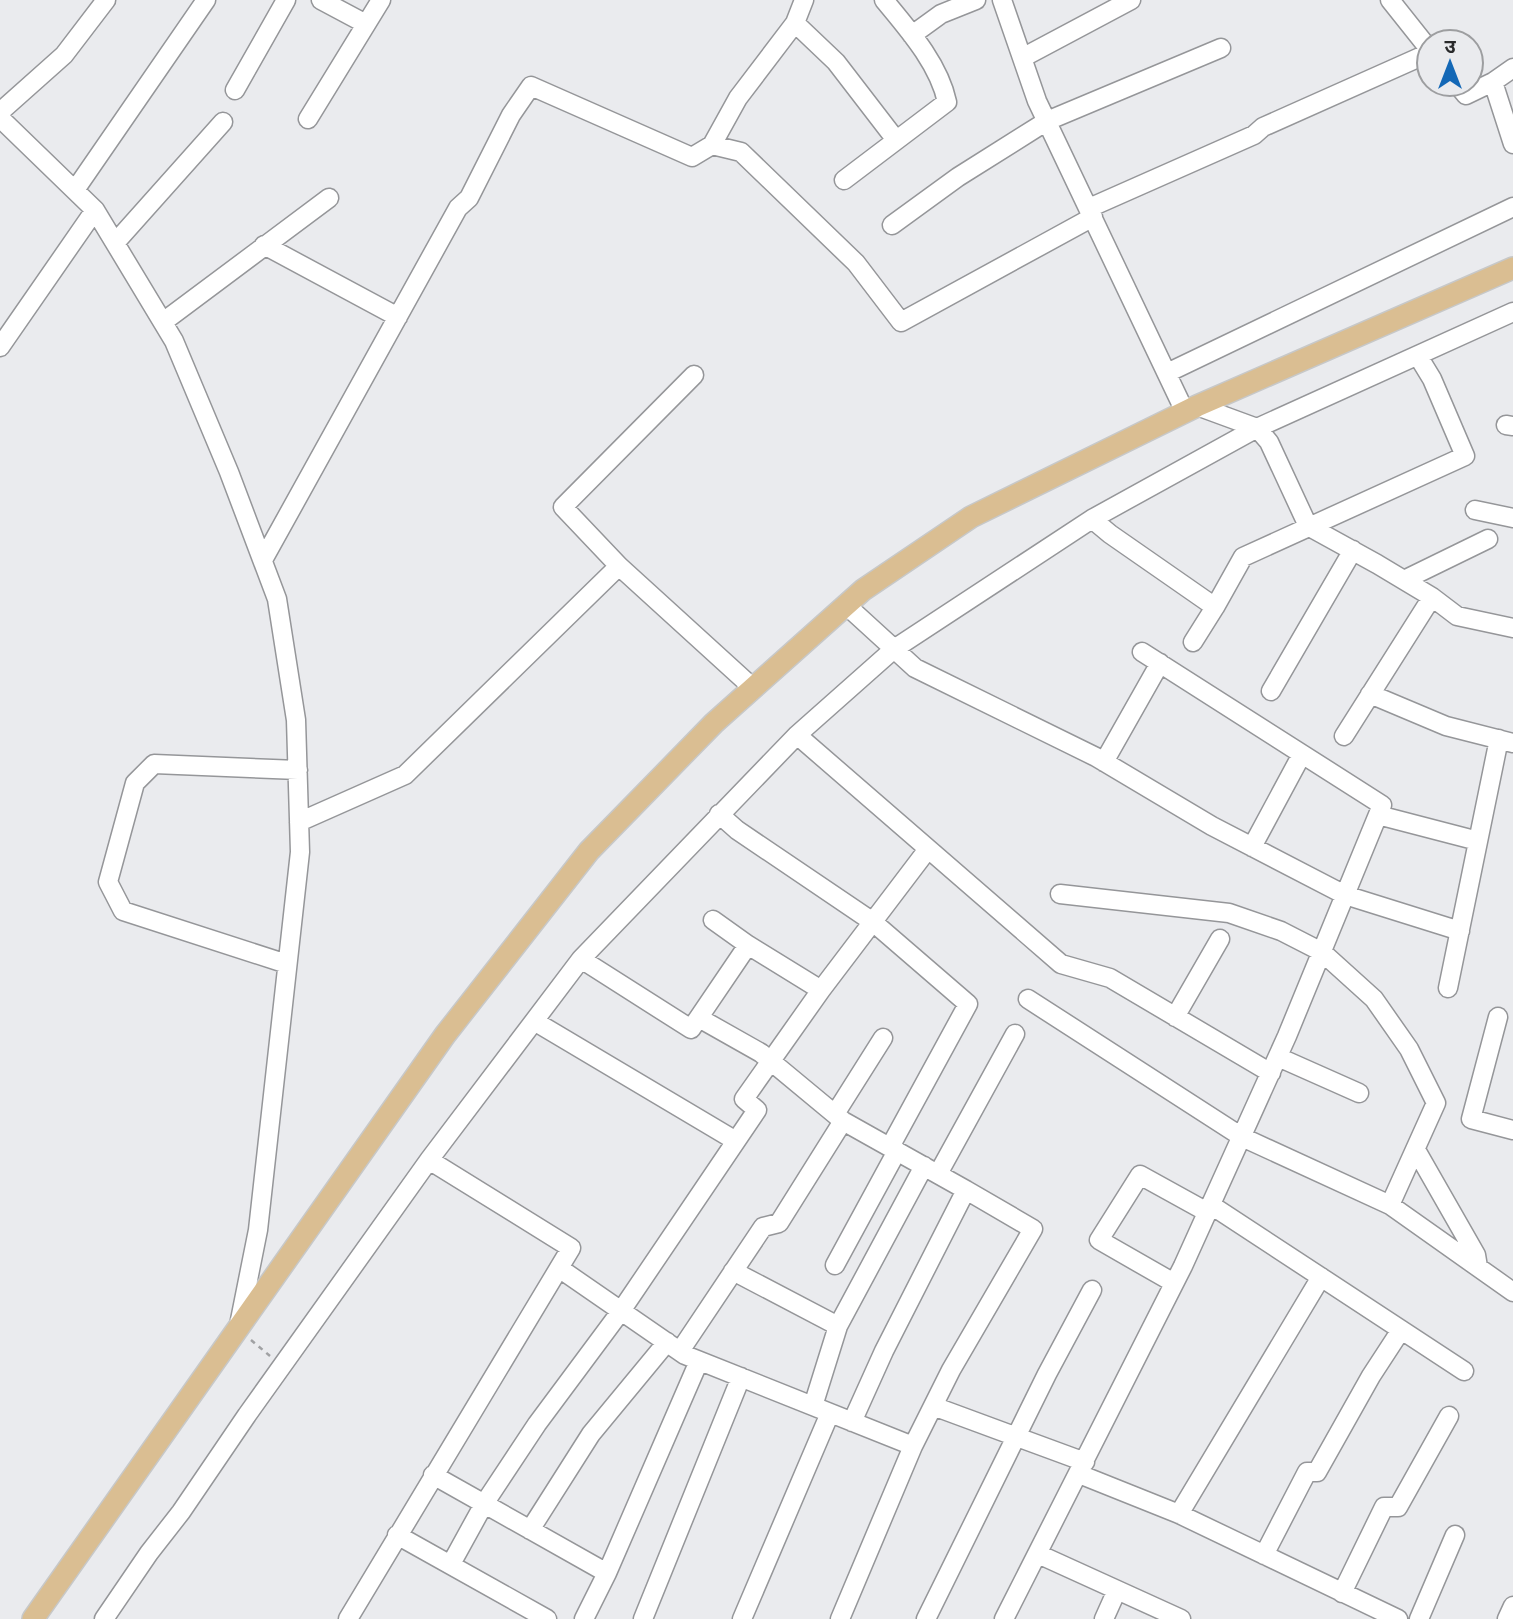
<svg xmlns="http://www.w3.org/2000/svg" width="1513" height="1619" font-family="'Alegreya Sans','Noto Sans Devanagari',sans-serif">
<rect width="100%" height="100%" fill="#eaebee"/>
<g fill="none" stroke-linecap="round" stroke-linejoin="round">
<g stroke="#959699" stroke-width="21">
<path id="minor" d="M321,0L366,24
M1002,0L1037,101L1185,412
M1390,0L1429,49
M795,23L836,62L896,140
M912,35L941,14L976,0
M1022,58L1131,0
M1493,82L1513,144
M1457,84L1466,95L1493,82L1513,68
M235,90L286,0
M0,112L64,55L106,0
M0,118L95,210L174,341L229,472L277,599L296,720L300,852L258,1230L239,1325
M308,119L381,0
M712,145L741,152L856,263L901,322L1093,217L1089,208L1254,135L1263,127L1429,53
M844,180L947,102C939,64 908,29 884,0
M75,190L206,0
M892,225L958,177L1047,121L1221,48
M115,243L223,122
M264,245L398,317
M163,322L329,198
M0,347L95,210
M1167,373L1513,207
M1197,406L1257,428L1269,442L1308,526L1377,564L1432,597L1457,616L1513,628
M1506,425L1513,426
M1475,510L1513,518
M1092,519L1110,534L1215,607
M263,560L458,208L469,198L511,115L531,86L692,157L712,145L738,98L795,23L804,0
M619,566L563,507L694,375
M1404,580L1488,539
M846,605L915,668L1096,757L1212,826L1345,895L1460,931
M1193,642L1215,607L1243,557L1465,456L1432,379L1418,356
M1271,691L1353,550
M1370,694L1446,726L1513,743
M797,735L1061,964L1110,978L1271,1073
M1344,736L1432,597
M1104,762L1160,663
M719,814L737,830L873,922L968,1004L890,1147
M1378,815L1478,841
M299,822L405,775L619,566L753,688
M1252,847L1302,754
M1060,894L1229,913L1281,931L1322,952L1374,999L1409,1049L1436,1103L1390,1205
M713,920L748,945L821,990
M581,959L691,1029L748,945
M287,964L123,911L108,882L135,783L154,764L298,770
M1448,988L1499,739
M1028,999L1242,1137L1390,1205L1513,1292
M1175,1017L1220,939
M1498,1017L1471,1119L1513,1130
M699,1018L761,1053L843,1121L966,1190L884,1351L852,1422
M534,1021L736,1141
M1278,1057L1359,1093
M835,1114L883,1038
M1416,1150L1476,1255L1478,1267
M938,1174L1015,1034
M1211,1205L1464,1371
M835,1265L897,1151
M559,1268L685,1355L913,1446
M733,1271L838,1326
M1174,1283L1099,1240L1140,1175L1207,1212
M680,1351L763,1227L779,1223L843,1121
M813,1406L838,1326L924,1166
M933,1406L1085,1462
M1079,1474L1179,1514L1398,1619
M433,1475L607,1573
M1179,1514L1321,1277
M530,1530L591,1434L667,1342
M397,1535L547,1619
M1038,1554L1181,1619
M1264,1555L1307,1472H1317L1371,1376L1401,1330
M451,1564L484,1504L537,1424L621,1311L757,1110L744,1099L821,990L928,849
M1342,1593L1384,1507H1398L1449,1416
M104,1619L149,1553L181,1512L247,1415L429,1160L581,959L797,735L894,649L1092,519L1257,428L1513,312
M348,1619L571,1248L429,1160
M584,1619L607,1573L699,1361
M643,1619L741,1377
M742,1619L830,1413
M840,1619L913,1446L951,1370L1033,1229L966,1190
M926,1619L1047,1374L1092,1290
M1004,1619L1183,1266L1287,1036L1382,805L1142,652
M1104,1619L1117,1590
M1419,1619L1455,1535
M1507,1619L1513,1606"/>
</g>
<g stroke="#c7c8c8" stroke-width="24">
<path id="major" d="M33,1619L445,1035L589,851L714,723L863,590L971,517L1197,406L1513,268"/>
</g>
<path stroke="#a0a1a3" stroke-width="2.5" stroke-dasharray="5 5" stroke-linecap="butt" d="M251,1340L270,1356"/>
<use href="#minor" stroke="#fff" stroke-width="18"/>
<use href="#major" stroke="#dabe92" stroke-width="21"/>
</g>
<g transform="translate(1450 63)"><circle r="33" fill="#eaebee" stroke="#9d9ea0" stroke-width="2"/>
<path d="M0-5L12 26L0 18L-12 26Z" fill="#1468b6"/>
<text y="-10" font-size="19" font-weight="bold" text-anchor="middle" fill="#292a2b">उ</text>
</g>
</svg>
